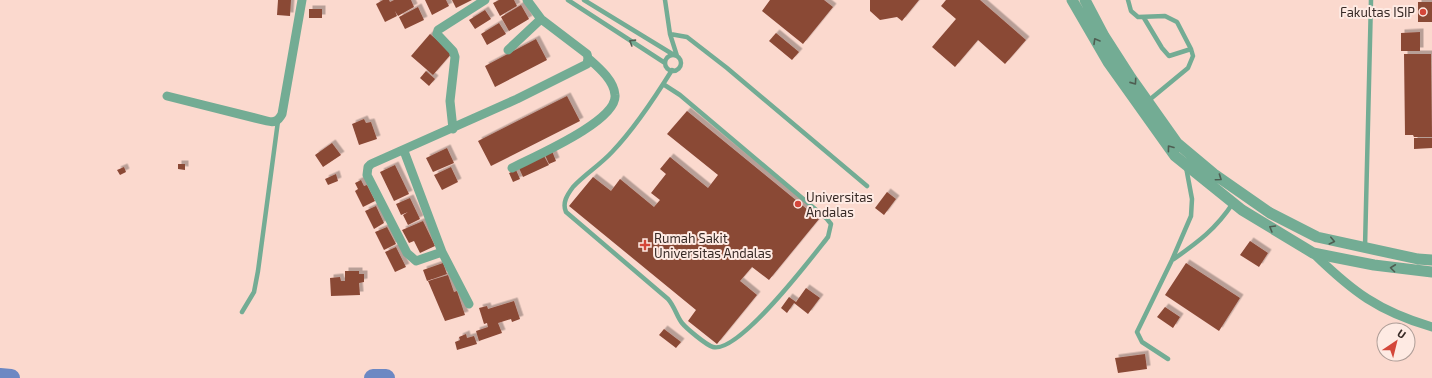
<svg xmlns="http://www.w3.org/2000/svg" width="1432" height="378" font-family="'Exo 2',sans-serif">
<defs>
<filter id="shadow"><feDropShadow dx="3.5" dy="-3.5" stdDeviation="0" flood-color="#0004"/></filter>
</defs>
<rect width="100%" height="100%" fill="#fbd9ce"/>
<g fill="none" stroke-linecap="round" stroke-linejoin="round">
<path stroke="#6c88c3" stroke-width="18" d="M0,377L11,378
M373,378H386"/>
</g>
<path fill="#8a4836" filter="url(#shadow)" d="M278,0H291L290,16L277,15Z
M383,0H389L390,2L394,0H411L414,7L398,16L395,11L397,16L385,22L376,4Z
M425,0H446L449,6L432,15Z
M452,0H472L456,8Z
M499,0H514L517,6L500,16L493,3Z
M770,0H824L833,7L803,44L762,11Z
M870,0H919L902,21L897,17L880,20L870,11Z
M946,0H980L1026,40L1005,64L978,40L955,67L932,47L956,19L941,6Z
M1418,2H1432V22H1418Z
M521,5L529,19L509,31L501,17Z
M418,7L424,20L405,29L399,17Z
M309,9H322V18H309Z
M485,10L491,19L475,29L469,20Z
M499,23L506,34L487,45L481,34Z
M1420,32V51H1401V33Z
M776,33L799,52L792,60L769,41Z
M430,34L452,53L433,75L411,56Z
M536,39L547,60L495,87L485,66Z
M1404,54H1431L1432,137H1414L1413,135H1405Z
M426,71L435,79L429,86L420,78Z
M567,96L580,121L491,166L478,141Z
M687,111L819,219L769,280L752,267L740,281L757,295L717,344L688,321L696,310L569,206L593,177L611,191L620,179L654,207L660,200L651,193L666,174L660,169L670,157L708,188L718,175L667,134Z
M364,119L366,123L371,122L377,139L359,145L352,124Z
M1414,138H1432V148L1414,149Z
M332,143L341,155L323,167L315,155Z
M447,148L454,163L433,172L426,158Z
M552,151L556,161L549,164L545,155Z
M544,156L549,165L523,177L519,168Z
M178,164H185V170L178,169Z
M395,165L409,194L394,201L380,172Z
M124,167L126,172L120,175L117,170Z
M451,167L458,182L442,190L434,175Z
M516,170L520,179L513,182L509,173Z
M336,174L338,181L328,185L325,179Z
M361,180L364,186L367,185L375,201L363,207L355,191L358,189L355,183Z
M887,192L896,199L884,215L875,208Z
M410,198L420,219L408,225L403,215L408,212L401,215L396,204Z
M376,206L384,223L374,229L365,211Z
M423,221L435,246L420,253L414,241L409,243L402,230Z
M387,227L396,244L384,250L375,232Z
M1250,241L1268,253L1259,267L1240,255Z
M396,247L406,267L395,272L385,252Z
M443,263L447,274L427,281L423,270Z
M1186,263L1240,298L1219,331L1165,295Z
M345,271H359V274H364V282L359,283L360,295L331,296L330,278L340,277L341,281H345Z
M448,275L454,292L457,291L465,315L445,321L428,281Z
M806,288L820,298L808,314L794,303L787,313L781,308L789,297L796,302Z
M514,301L520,319L512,322L511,319L498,323L502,333L479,341L476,331L488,327L487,323L484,324L479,308L487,306L488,309Z
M1165,307L1180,317L1173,328L1157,317Z
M664,329L681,342L676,348L659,335Z
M466,334L467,338L474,336L477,344L457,350L455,342L460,340L459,337Z
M1145,354L1147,369L1118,373L1115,358Z"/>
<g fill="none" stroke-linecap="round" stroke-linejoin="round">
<path stroke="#73ac94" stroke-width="4.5" d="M568,0L665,63
M584,0L674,55
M665,0L670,34L677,56
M1128,0L1131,11L1138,17L1165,16L1177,22L1191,49L1193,56L1188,68L1148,101
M1144,18L1162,48L1169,56L1191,49
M670,34L687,37L727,68L867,186
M665 63a8 8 0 1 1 16 0a8 8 0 1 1-16 0Z
M663,84L680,95L827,219L831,224L828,237C812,257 739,354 713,347C706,345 686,328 682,323C677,317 675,307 668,299L566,212C562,203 567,195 573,187C585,174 600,165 612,152C635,128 654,99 672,70
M1365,247L1371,0
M1174,259C1198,242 1216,229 1233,203
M242,312L254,292L258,271L278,121
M1168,359L1142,342L1137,332L1172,260L1191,216L1192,199L1186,167"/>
<path stroke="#73ac94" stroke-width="9" d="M508,50L541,19
M167,96L267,121C275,123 278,121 282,114L302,0
M453,129L450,101L455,57L453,51L437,34L438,30L485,0
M404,151L442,252L469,304
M512,168C533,157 618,121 615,95C614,80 598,67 588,58
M442,252L416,261L407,253L367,175L368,167L371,164L517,99L587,64L588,58L587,54L541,19L527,0
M1313,253C1353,292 1378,311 1432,327"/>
<path stroke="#73ac94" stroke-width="11" d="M1072,0L1108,62L1175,156L1242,210L1313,253L1374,265L1432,272
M1085,0L1104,36L1131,78L1177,143L1214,174L1270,213L1317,237L1418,259L1432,260"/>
</g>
<defs><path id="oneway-chevron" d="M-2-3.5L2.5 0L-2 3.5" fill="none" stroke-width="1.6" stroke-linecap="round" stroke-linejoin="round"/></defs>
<g stroke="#4f5e52">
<use href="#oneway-chevron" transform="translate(1096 41) rotate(-120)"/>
<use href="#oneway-chevron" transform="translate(632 42) rotate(-148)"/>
<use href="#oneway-chevron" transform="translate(1134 82) rotate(55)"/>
<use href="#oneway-chevron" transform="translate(1170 148) rotate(-127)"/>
<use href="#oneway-chevron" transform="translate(1219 178) rotate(35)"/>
<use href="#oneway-chevron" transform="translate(1272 228) rotate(-149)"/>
<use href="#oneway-chevron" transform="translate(1332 241) rotate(13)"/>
<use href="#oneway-chevron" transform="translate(1393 268) rotate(-173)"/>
</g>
<g fill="#d4473a" stroke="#feeae3" stroke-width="1.5">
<circle cx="1423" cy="12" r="4"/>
<circle cx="798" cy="204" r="4"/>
<path d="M643 239h4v4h4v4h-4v4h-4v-4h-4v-4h4z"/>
</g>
<g text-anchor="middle" stroke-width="4" stroke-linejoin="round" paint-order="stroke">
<g font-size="13" fill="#372a26" stroke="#feeae3" text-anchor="start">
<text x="1415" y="17" text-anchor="end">Fakultas ISIP</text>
<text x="806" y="202">Universitas<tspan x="806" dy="15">Andalas</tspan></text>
<text x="654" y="243">Rumah Sakit<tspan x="654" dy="15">Universitas Andalas</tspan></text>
</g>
</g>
<g transform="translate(1396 342) rotate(35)"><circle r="19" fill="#feeae3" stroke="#ae9d97"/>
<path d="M0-3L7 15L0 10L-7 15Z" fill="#d4473a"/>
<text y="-6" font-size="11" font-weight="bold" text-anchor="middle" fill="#372a26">U</text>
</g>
</svg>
